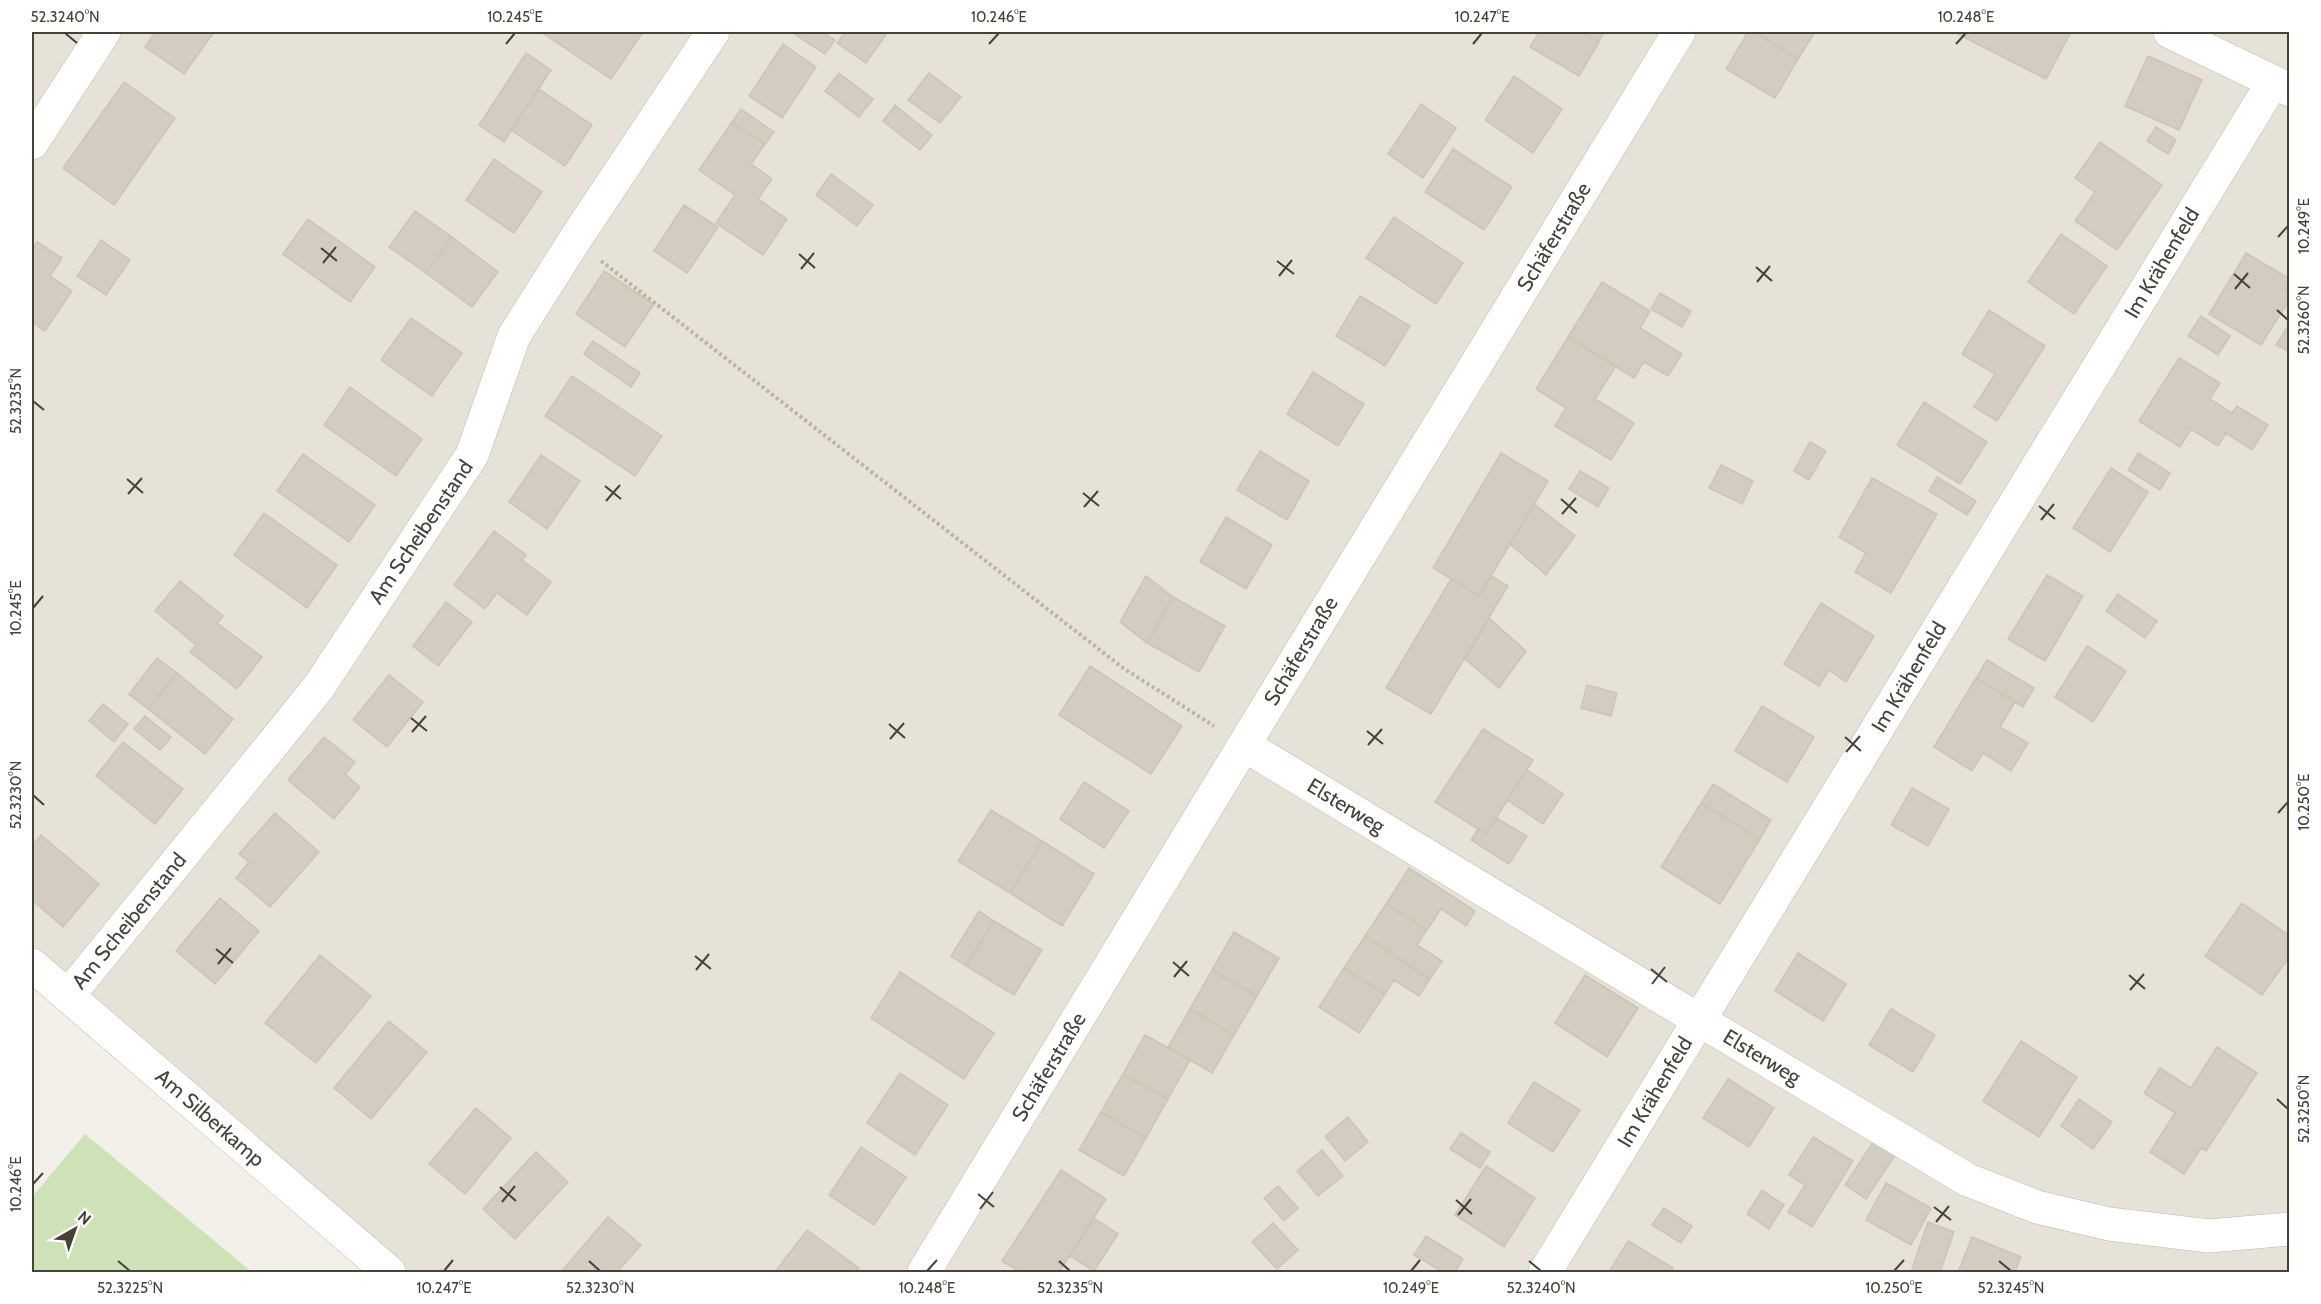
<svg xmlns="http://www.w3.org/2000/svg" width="2321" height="1304" font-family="Cabin,sans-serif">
<rect width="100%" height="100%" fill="#f3f0ea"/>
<path fill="#e6e2d8" d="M32,32H2289V1272H388L32,969Z"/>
<path fill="#cde2b7" d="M85,1134L252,1272H32V1197Z"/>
<path fill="#d3ccc0" stroke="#cdc4b4" stroke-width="1.5" d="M155,32H214L184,74L145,47Z
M541,32H643L611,79Z
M791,32H822L835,40L825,54Z
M845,32H888L866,63L837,43Z
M1539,32H1581L1599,42L1579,76L1530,47Z
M1583,32H1605L1598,42Z
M1748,32H1754L1798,59L1775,98L1726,69Z
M1754,32H1815L1798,59Z
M1954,32H2071L2046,79Z
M783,44L816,67L782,118L749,96Z
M526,53L551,70L504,142L479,125Z
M2148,56L2202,80L2179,130L2125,106Z
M839,73L873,99L859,117L825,91Z
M929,73L961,97L940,123L908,100Z
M1514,76L1562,109L1533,153L1485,120Z
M124,82L175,118L114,205L63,168Z
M539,89L592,125L565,166L511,130Z
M1421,104L1456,128L1423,178L1388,154Z
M895,105L932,135L920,150L883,121Z
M741,109L774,132L765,144L732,122Z
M732,122L765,144L751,164L772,179L758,199L787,219L763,255L716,223L735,195L699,170Z
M2156,127L2176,140L2168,154L2147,141Z
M2100,142L2162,185L2117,250L2075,221L2095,192L2075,178Z
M1453,149L1512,187L1484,230L1425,192Z
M494,159L542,192L514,233L466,200Z
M831,174L873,205L857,226L816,195Z
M684,205L718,227L687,273L654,251Z
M415,211L452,237L426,273L389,247Z
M1394,217L1463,263L1436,304L1366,258Z
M308,219L375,267L350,302L283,254Z
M2061,234L2107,266L2074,314L2028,282Z
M452,237L498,272L472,307L426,273Z
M101,240L130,260L106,295L77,276Z
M37,242L62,258L50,276L72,291L45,331L32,322V250Z
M2246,253L2290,279L2285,288L2290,291V299L2261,345L2209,314Z
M604,271L654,304L625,347L576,314Z
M1602,282L1650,311L1640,328L1682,354L1668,376L1644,362L1634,378L1568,337Z
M1660,293L1691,311L1682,327L1651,309Z
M1360,296L1410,326L1385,366L1336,336Z
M1989,310L2045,346L1997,421L1974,407L1995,374L1962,354Z
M2201,316L2230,336L2218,355L2188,336Z
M411,318L462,353L432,396L381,360Z
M2290,323V352L2276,345Z
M1568,337L1616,366L1595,399L1634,423L1611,460L1555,426L1566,408L1536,389Z
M593,341L640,373L631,387L584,354Z
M2179,358L2220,383L2210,399L2232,413L2237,406L2268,425L2252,450L2226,433L2218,446L2191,429L2180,447L2139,421Z
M1313,372L1364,404L1338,446L1287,414Z
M572,376L662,436L635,476L545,416Z
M350,387L422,439L396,476L324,425Z
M1924,402L1987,442L1960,484L1897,445Z
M1810,442L1826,451L1809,480L1794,471Z
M1260,451L1309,481L1287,520L1237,490Z
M1501,453L1548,481L1479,596L1433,568Z
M2138,453L2170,473L2160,490L2128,470Z
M303,454L375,505L349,542L277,491Z
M541,455L580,481L547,529L509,502Z
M1721,465L1753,481L1742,504L1709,488Z
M2111,468L2148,492L2110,552L2073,528Z
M1580,471L1609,488L1598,507L1569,489Z
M1937,477L1976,501L1967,515L1929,491Z
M1872,478L1937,514L1891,593L1855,572L1866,553L1839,537Z
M1534,504L1575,536L1546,575L1510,544Z
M264,513L337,565L307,608L234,555Z
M1226,517L1272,545L1246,589L1200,562Z
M494,531L526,555L522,560L551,582L527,615L497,593L485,609L454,585Z
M2047,575L2083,596L2045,661L2008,639Z
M1146,576L1173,597L1147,643L1120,622Z
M1491,576L1508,586L1431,714L1386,688L1451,579L1479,596Z
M180,581L223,616L217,623L262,657L237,689L190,652L196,645L155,611Z
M2118,594L2157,621L2145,638L2106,611Z
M1173,597L1225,626L1199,672L1147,643Z
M446,602L472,622L438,666L413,646Z
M1821,603L1874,636L1846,682L1829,670L1819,686L1784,664Z
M1489,618L1526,651L1499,688L1465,659Z
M2087,646L2126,671L2093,722L2055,697Z
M157,658L177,673L148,709L129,694Z
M1987,660L2034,688L2023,707L1976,678Z
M1090,666L1182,726L1151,774L1059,715Z
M177,673L233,719L205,754L148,709Z
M389,675L423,702L387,747L353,720Z
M1976,678L2015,702L2000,727L2028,743L2011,771L1983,753L1972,771L1934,747Z
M1587,685L1617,693L1611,716L1581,708Z
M103,704L128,724L114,742L89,721Z
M1762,706L1814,737L1787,782L1735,751Z
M145,716L171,737L160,750L134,729Z
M1483,729L1533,760L1486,834L1435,802Z
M324,737L355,762L345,774L360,787L334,819L288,780Z
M123,742L183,789L155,824L96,776Z
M1527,770L1563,794L1543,824L1507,800Z
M1084,782L1129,811L1104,848L1060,819Z
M1713,784L1771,820L1760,839L1701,803Z
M1912,788L1949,809L1928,846L1891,825Z
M1701,803L1760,839L1720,904L1661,867Z
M991,810L1042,841L1010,893L958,861Z
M275,813L319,852L270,907L236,878L249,862L239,854Z
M1496,818L1527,836L1509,864L1471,840L1478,829L1486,834Z
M41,835L99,884L63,927L32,900V846Z
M1042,841L1094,874L1062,926L1010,893Z
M1409,868L1475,911L1466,926L1441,909L1427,930L1386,904Z
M220,898L259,931L215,984L176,951Z
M2242,903L2290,936V956L2262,995L2205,956Z
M1386,904L1427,930L1417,945L1442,961L1430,979L1365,936Z
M979,911L994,921L966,966L951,956Z
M994,921L1042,950L1014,995L966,966Z
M1234,932L1279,958L1257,996L1212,970Z
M1365,936L1430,979L1419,996L1394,980L1385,994L1344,968Z
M1798,953L1846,984L1823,1021L1775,991Z
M320,955L371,996L316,1063L265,1023Z
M1344,968L1385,994L1359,1033L1319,1007Z
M1212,970L1257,996L1234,1035L1190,1009Z
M900,972L994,1033L964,1079L871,1018Z
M1585,975L1638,1008L1607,1057L1555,1023Z
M1190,1009L1234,1035L1212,1073L1168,1047Z
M1891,1009L1935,1035L1913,1072L1869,1045Z
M389,1021L427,1052L371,1119L334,1088Z
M1145,1035L1190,1060L1168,1099L1123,1074Z
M2021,1041L2077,1077L2039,1137L1983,1101Z
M2217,1047L2257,1073L2206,1151L2201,1148L2184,1174L2150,1152L2175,1113L2144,1093L2160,1068L2191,1088Z
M900,1073L948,1105L915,1155L867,1123Z
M1123,1074L1168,1099L1146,1138L1101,1112Z
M1728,1079L1774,1108L1749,1147L1703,1118Z
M1534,1082L1580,1110L1553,1152L1508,1123Z
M2079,1099L2112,1122L2093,1149L2061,1126Z
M476,1108L511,1138L465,1194L429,1164Z
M1101,1112L1146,1138L1124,1176L1079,1150Z
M1348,1117L1368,1142L1345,1161L1325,1136Z
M1461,1133L1490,1152L1480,1168L1450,1149Z
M1813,1137L1853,1161L1812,1227L1788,1212L1805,1185L1789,1175Z
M1875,1139L1896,1154L1866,1199L1845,1185Z
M861,1147L906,1177L874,1225L829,1195Z
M1322,1150L1343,1176L1318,1196L1297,1171Z
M536,1152L568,1182L515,1239L483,1209Z
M1486,1166L1535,1198L1504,1247L1455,1215Z
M1061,1170L1106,1199L1059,1272H1020L1002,1261Z
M1886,1183L1931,1208L1911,1245L1866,1220Z
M1278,1186L1298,1208L1284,1221L1264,1198Z
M1762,1190L1784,1205L1769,1229L1747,1214Z
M1664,1208L1692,1226L1681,1243L1652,1225Z
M608,1217L641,1245L617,1272H561Z
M1094,1218L1118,1234L1094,1271L1070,1256Z
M1928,1222L1954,1232L1940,1272H1911Z
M1273,1223L1298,1250L1277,1269L1252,1242Z
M807,1230L859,1268L855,1272H775Z
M1426,1236L1463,1259L1455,1272H1443L1414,1255Z
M1972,1237L2021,1257L2015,1272H1958Z
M1628,1241L1673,1268L1670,1272H1609Z"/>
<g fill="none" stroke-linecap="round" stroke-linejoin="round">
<g stroke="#bdb8ad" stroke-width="34">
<path id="street" d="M2170,32L2290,90
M32,143L104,32
M1244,745L1699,1020L1968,1180L2037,1207L2109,1224L2209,1236L2290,1229
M32,965L389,1272
M68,996L318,688L472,455L514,336L574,241L713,32
M924,1272L1244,745L1679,32
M1545,1272L2273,82"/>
</g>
<path stroke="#bdb4a0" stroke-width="4" stroke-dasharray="3 3" stroke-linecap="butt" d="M601,261L1123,668L1214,726"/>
<use href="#street" stroke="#fff" stroke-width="33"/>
</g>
<path fill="none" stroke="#464139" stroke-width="2" d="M65,33L77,43M506,44L515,33M989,44L999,33M1473,44L1482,33M1956,44L1966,33M2278,237L2288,226M321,248L337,261M799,254L815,268M1277,261L1294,274M323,263L336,247M1756,267L1772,281M801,269L814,253M2234,274L2250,288M1279,276L1292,260M1757,282L1770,266M2235,289L2248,273M2277,310L2288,320M33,401L44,410M127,479L143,493M605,486L621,499M1083,493L1099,506M128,494L142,478M1561,499L1577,513M606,501L620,485M2039,506L2055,519M1084,507L1098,491M1562,514L1576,498M2041,520L2054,504M33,608L43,596M411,718L427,731M889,724L905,738M1367,731L1383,744M412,732L426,716M1845,737L1861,751M890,739L904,723M1368,745L1382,729M1846,752L1860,736M33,795L44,805M2278,813L2288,802M216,949L233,963M695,956L711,969M1173,962L1189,976M218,964L231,948M1651,969L1667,982M696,970L709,954M2129,975L2145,989M1174,977L1187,961M1652,984L1665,967M2130,990L2144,974M2277,1099L2288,1109M33,1184L43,1173M500,1187L516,1201M978,1194L994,1207M1456,1200L1472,1214M502,1202L515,1186M1934,1207L1951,1220M980,1209L993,1192M1458,1215L1471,1199M1936,1222L1949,1206M118,1261L130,1271M589,1261L600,1271M1059,1261L1070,1271M1529,1261L1541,1271M1999,1261L2011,1271M444,1271L453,1260M927,1271L937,1260M1411,1271L1420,1260M1894,1271L1904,1260"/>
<g text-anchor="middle" stroke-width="4.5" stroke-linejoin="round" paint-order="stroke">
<g font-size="21" fill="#464139" stroke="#fff">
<text transform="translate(1554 237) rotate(-59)" y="7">Schäferstraße</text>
<text transform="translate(2162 263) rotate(-59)" y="7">Im Krähenfeld</text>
<text transform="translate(421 532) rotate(-56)" y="7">Am Scheibenstand</text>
<text transform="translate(1301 651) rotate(-59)" y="7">Schäferstraße</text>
<text transform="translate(1909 677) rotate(-59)" y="7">Im Krähenfeld</text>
<text transform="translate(1346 806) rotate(31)" y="7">Elsterweg</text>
<text transform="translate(129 921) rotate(-51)" y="7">Am Scheibenstand</text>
<text transform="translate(1762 1057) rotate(31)" y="7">Elsterweg</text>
<text transform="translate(1049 1067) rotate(-59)" y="7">Schäferstraße</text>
<text transform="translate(1655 1092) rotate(-59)" y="7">Im Krähenfeld</text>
<text transform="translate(210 1118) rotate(41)" y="7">Am Silberkamp</text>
</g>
</g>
<rect width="2321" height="1304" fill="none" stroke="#ffffff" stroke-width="66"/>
<g transform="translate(75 1229) rotate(40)" stroke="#ffffff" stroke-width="4.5" paint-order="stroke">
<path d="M0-4.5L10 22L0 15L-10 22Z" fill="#464139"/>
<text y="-9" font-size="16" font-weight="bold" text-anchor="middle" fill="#464139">N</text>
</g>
<rect x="33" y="33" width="2255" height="1238" fill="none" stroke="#464139" stroke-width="2"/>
<g font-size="15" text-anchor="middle" fill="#464139">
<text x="65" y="22">52.3240°N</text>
<text x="515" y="22">10.245°E</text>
<text x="999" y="22">10.246°E</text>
<text x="1482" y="22">10.247°E</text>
<text x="1966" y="22">10.248°E</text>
<text transform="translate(2304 226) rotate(-90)" y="5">10.249°E</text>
<text transform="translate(2304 320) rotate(-90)" y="5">52.3260°N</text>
<text transform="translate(16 401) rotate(-90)" y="5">52.3235°N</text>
<text transform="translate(16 608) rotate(-90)" y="5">10.245°E</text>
<text transform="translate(16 795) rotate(-90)" y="5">52.3230°N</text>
<text transform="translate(2304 802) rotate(-90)" y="5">10.250°E</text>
<text transform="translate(2304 1109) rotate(-90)" y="5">52.3250°N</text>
<text transform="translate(16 1184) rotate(-90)" y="5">10.246°E</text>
<text x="130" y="1293">52.3225°N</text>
<text x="444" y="1293">10.247°E</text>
<text x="600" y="1293">52.3230°N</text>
<text x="927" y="1293">10.248°E</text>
<text x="1070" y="1293">52.3235°N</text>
<text x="1411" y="1293">10.249°E</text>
<text x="1541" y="1293">52.3240°N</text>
<text x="1894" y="1293">10.250°E</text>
<text x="2011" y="1293">52.3245°N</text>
</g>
</svg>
